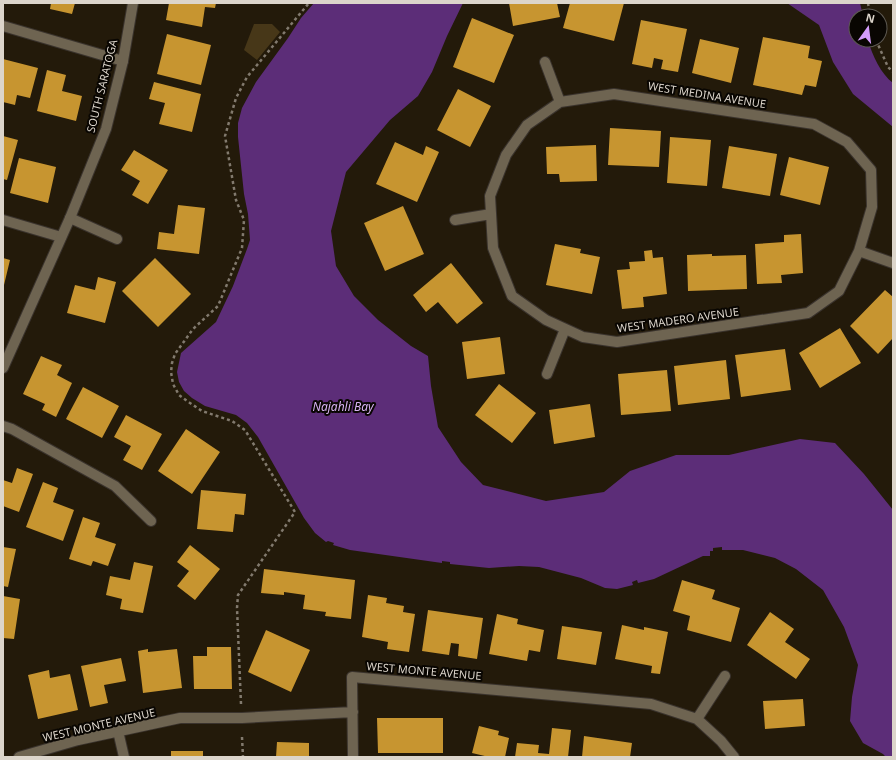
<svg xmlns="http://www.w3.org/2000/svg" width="896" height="760" font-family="'Noto Sans',sans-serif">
<rect width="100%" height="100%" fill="#231a0a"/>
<path fill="#473718" d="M254,24H272L280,32L257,60L244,50Z"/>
<path fill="#5c2d78" d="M314,3H463L447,36L432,72L418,96L390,120L346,172L331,231L336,266L354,296L378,320L411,346L428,356L431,386L438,427L461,462L483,485L546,501L604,492L630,471L676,455H729L800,439L835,443L864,474L893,510V757H886L883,754L863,743L850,721L852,697L858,665L844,627L823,590L796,569L775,558L743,550H722V547L713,548V551H710V556H703L654,579L638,583L637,580L632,582L633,585L617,589L605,588L581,578L539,567L519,566L489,568L450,564V562L442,561V563L350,550L333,545L334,543L328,541L326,542L315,533L304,518L258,437L247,423L236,415L205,406L192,398L184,391L179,382L177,372L181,353L216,322L233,286L247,249L250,240L248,214L244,194L238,137V123L242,108L256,82L288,38L301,18Z
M787,3H860L863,16H856V40H868C872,55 881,74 893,83V127L853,94L833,62L819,25Z"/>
<path fill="#c79530" d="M51,3H75L72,14L50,9Z
M169,3H216L215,8L205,7L202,27L166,20Z
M509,3H557L560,17L513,26Z
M570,3H624L614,41L563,28Z
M472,18L514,35L494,83L453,67Z
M641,20L687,29L678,72L661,69L663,60L654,58L652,68L632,64Z
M167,34L211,45L201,85L157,74Z
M763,37L810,46L808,58L822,61L816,87L805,85L802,95L753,85Z
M700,39L739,48L731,83L692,73Z
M3,59L38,68L30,98L17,95L15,105L3,102Z
M47,70L66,75L62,91L82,96L76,121L37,111Z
M154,82L201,94L192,132L159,124L165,103L149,99Z
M458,89L491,106L470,147L437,130Z
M610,128L661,131L659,167L608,165Z
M3,136L18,140L7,180L3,179Z
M670,137L711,140L707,186L667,183Z
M395,142L423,155L426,146L439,152L417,202L376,184Z
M596,145L597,181L560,182L559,174H547L546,147Z
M729,146L777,154L770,196L722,188Z
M134,150L168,170L148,204L132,195L140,181L121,170Z
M789,157L829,167L820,205L780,195Z
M19,158L56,167L48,203L10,193Z
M178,205L205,208L199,254L157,249L159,232L174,234Z
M403,206L424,254L385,271L364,223Z
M801,234L803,273L781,275L782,283L757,284L755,244L784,242V235Z
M555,244L581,249L580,253L600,257L592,294L546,285Z
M652,250L653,258L663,257L667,294L643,297L644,307L622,309L617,270L630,269L629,262L645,261L644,251Z
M712,254V256L746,255L747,289L688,291L687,255Z
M3,258L10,260L4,285H3Z
M155,258L191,294L158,327L122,291Z
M451,263L483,303L457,324L438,302L426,312L413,295Z
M98,277L116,282L105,323L67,313L75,285L95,290Z
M885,290L893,297V338L878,354L850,326Z
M840,328L861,363L820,388L799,353Z
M500,337L505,374L467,379L462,342Z
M785,349L791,390L741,397L735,355Z
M41,356L62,365L57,375L72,383L56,417L42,410L45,404L23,394Z
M726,360L730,399L678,405L674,366Z
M667,370L671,411L621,415L618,374Z
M499,384L536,413L512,443L475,415Z
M83,387L119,406L102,438L66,419Z
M590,404L595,437L554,444L549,410Z
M126,415L162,434L142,470L123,460L131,446L114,437Z
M186,429L220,452L192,494L158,471Z
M17,468L33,474L19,512L3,506V480L12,483Z
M43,482L58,488L53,502L74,510L63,541L26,527Z
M201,490L246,494L244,515L235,514L233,532L197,529Z
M83,517L100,523L95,537L116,544L108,566L93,561L91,566L69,559Z
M190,545L220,569L195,600L177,586L189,571L177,562Z
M3,547L16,549L8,587L3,586Z
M134,562L153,566L143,613L120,609L122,599L106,595L110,576L130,580Z
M264,569L355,580L351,619L325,616L326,612L303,609L305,595L284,592V595L261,593Z
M682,580L715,590L712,599L740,608L731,642L687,630L690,616L673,611Z
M368,595L387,598L386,603L404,606L403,612L415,614L409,652L387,649L388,642L362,637Z
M3,596L20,599L14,639L3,638Z
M428,610L483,618L477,659L458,656L459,644L451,643L449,655L422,651Z
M770,612L794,629L785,642L810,659L796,679L747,645Z
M497,614L518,619L517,624L544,630L540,652L529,650L527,661L489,654Z
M622,625L644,630V627L668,632L660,674L651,673L652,666L615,659Z
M562,626L602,632L596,665L557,659Z
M266,630L310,650L291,692L248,672Z
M207,647H231L232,689H194L193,656H207Z
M148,649V652L177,649L182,688L143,693L138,651Z
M121,658L126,681L104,685L108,703L90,707L81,666Z
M49,670L50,678L70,674L78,710L38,719L28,675Z
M803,699L805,726L765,729L763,701Z
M377,718H443V753H378Z
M479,726L499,731L498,735L509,738L505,757H489L472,753Z
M552,728L571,730L568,757H515L517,743L539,745L538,753L549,754Z
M584,736L632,743L630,757H582Z
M277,742L309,743V757H276Z
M171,751H203V757H171Z"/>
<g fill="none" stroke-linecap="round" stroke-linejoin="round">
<g stroke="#3a332d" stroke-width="12">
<path id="minor" d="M3,26L123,61
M545,62L560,102
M614,94L814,124L847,142L871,170L872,207L859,251L839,291L808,313L617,342L583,337L546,320L512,296L493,248L490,196L506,155L527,125L560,102Z
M70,218L117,239
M3,220L61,237
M455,220L491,214
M859,251L893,263
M547,374L565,329
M3,426L12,429L115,486L151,521
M697,719L725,676
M118,731L124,757
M19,757L78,740L180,718H242L353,712
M353,757L352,677L651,704L697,719L721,741L734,757"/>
</g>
<g stroke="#3a332d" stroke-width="12">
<path id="tertiary" d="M3,368L70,218L106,129L123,61L133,3"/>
</g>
<path stroke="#827a6e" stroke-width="2.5" stroke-dasharray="3 3" stroke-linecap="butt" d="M868,3L870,16
M876,40L888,67L893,72
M241,704L237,608L238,595L295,512L245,430L232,421L202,411L187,401L179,395L173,384L171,372L172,363L175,354L193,329L218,306L242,248L244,220L236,200L225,136L236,98L247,77L309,3
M242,737L243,757"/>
<use href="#minor" stroke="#6e6451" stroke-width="10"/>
<use href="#tertiary" stroke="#6e6451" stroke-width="10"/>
</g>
<g text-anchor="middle" stroke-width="4" stroke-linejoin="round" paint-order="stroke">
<g font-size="11" fill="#dcd5cb" stroke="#090602">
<text transform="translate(102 86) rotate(-76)" y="4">SOUTH SARATOGA</text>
<text transform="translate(707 95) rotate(9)" y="4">WEST MEDINA AVENUE</text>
<text transform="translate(678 320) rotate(-8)" y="4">WEST MADERO AVENUE</text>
<text transform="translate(424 671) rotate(5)" y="4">WEST MONTE AVENUE</text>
<text transform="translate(99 725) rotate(-13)" y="4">WEST MONTE AVENUE</text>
</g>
<g font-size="12" font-style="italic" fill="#d7b3f2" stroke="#090602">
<text x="343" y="411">Najahli Bay</text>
</g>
</g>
<rect width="896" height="760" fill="none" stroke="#dcd5cb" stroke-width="8"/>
<g transform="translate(868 28) rotate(14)"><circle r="19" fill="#090602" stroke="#5d5952"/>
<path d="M0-3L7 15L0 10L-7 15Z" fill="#d49cfb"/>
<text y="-6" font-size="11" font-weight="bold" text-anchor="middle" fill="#dcd5cb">N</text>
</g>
</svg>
